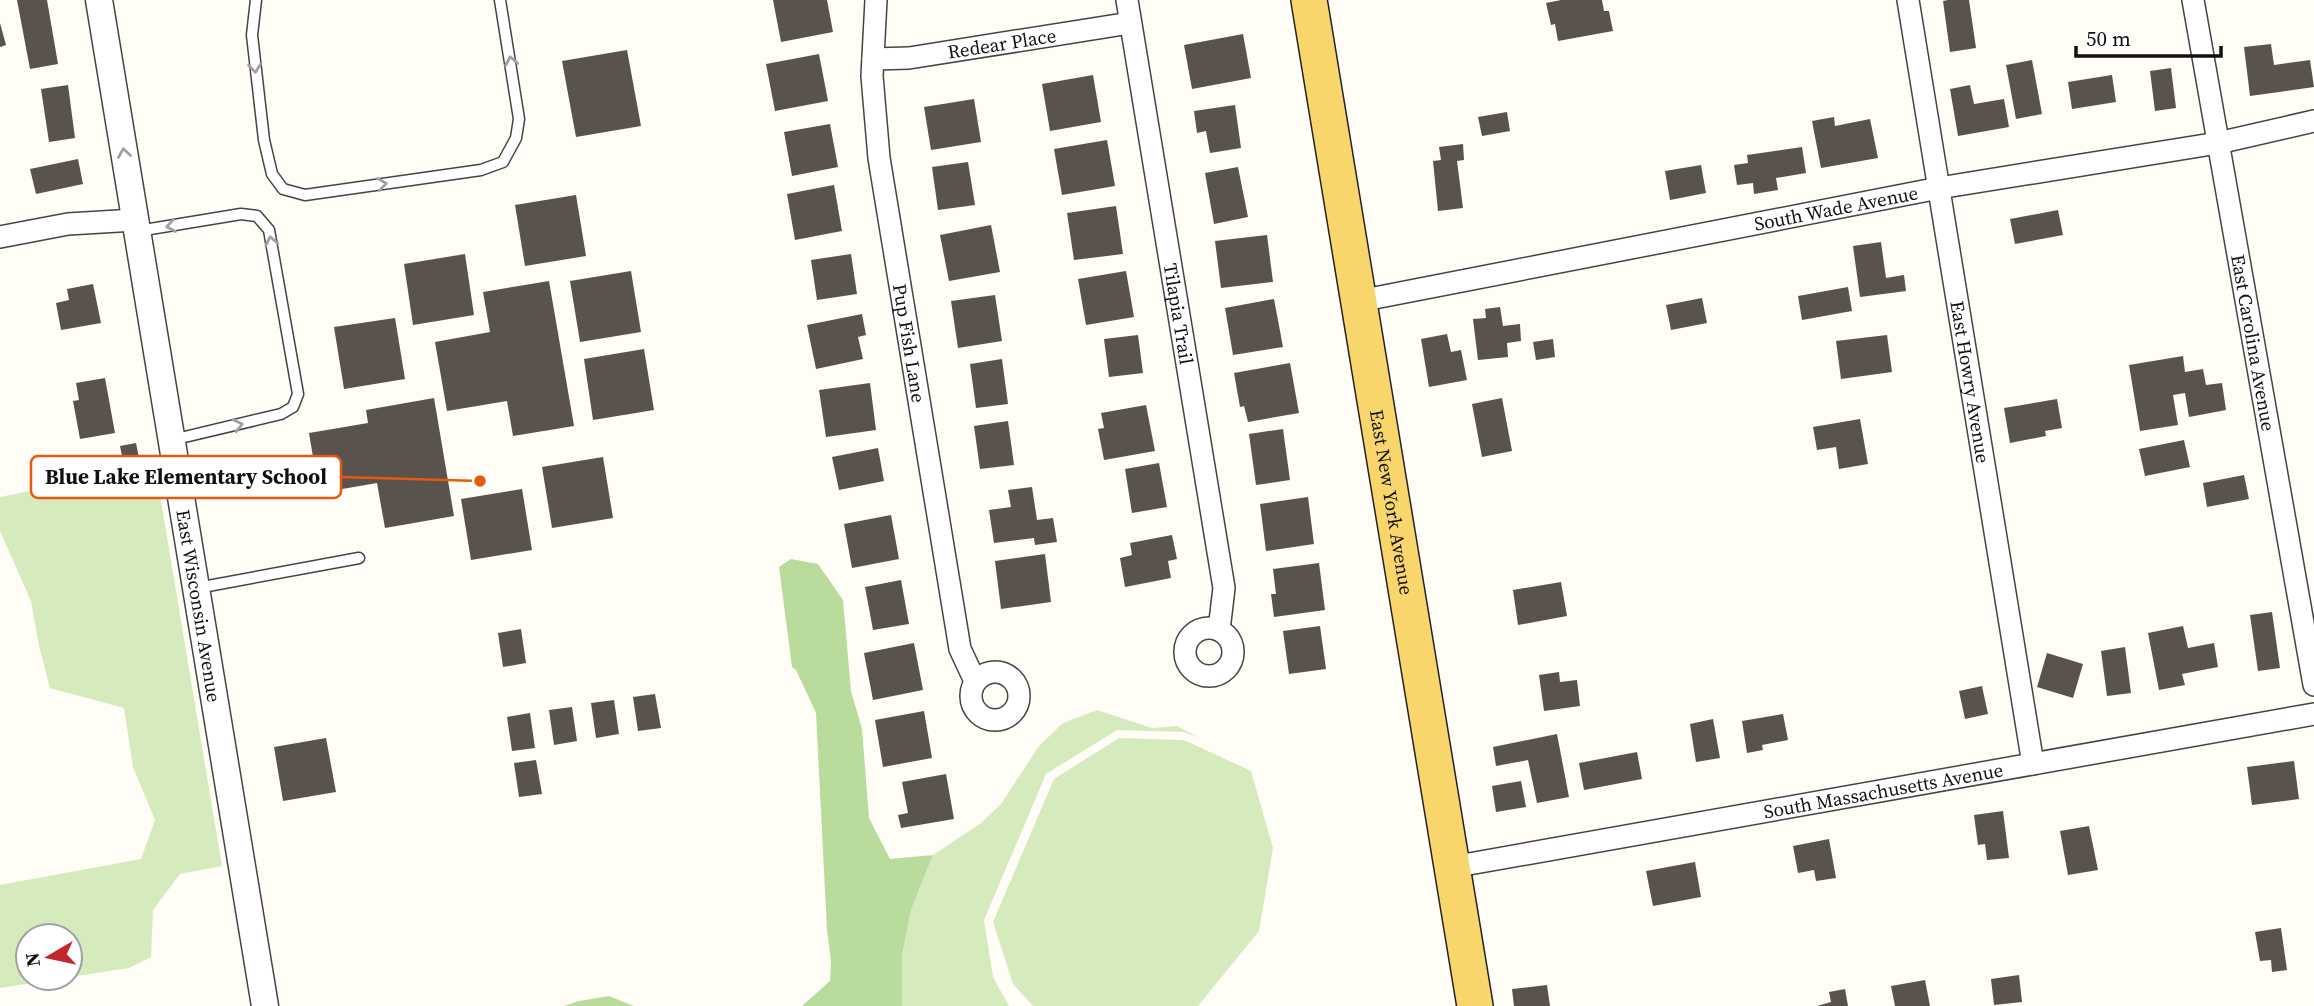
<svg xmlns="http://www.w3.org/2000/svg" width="2314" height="1006" font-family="'Source Serif 4',serif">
<rect width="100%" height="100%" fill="#fffdf5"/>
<path fill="#d5ebbd" d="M155,465L222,866L180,874L153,910L151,957L129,968L70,977V936H28V978H65L0,988V885L141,859L155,820L133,767L124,708L50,688L39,646L31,601L0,531V497Z
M1097,710L1152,728L1177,726L1198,737L1184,732L1117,730L1046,774L984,920L993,977L1009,1006H902V956L911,910L933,855L981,823L1001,804L1039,746L1063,723Z
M1119,738L1184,740L1251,771L1273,848L1259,931L1198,1006H1033L1013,984L993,922L1054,779Z"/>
<path fill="#b9dc9c" d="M791,559L818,564L843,600L851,691L862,729L869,818L890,859L933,855L911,910L902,956V1006H802L830,981L831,961L827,930L816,713L796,670L792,667L779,567Z
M609,996L634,1006H564L579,1001Z"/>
<path fill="#5a524d" d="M17,0H47L58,64L30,69Z
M773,0H827L833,32L781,42Z
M1561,0H1602L1604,11H1609L1613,31L1558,41L1555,24L1551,25L1546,3Z
M1948,0H1969L1976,48L1950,52L1943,1Z
M0,23L6,45L0,47Z
M1243,34L1251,78L1192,89L1184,45Z
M2271,44L2274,65L2310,60L2314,87L2250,96L2244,47Z
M627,50L641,126L576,137L562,61Z
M819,54L828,101L775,111L766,64Z
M2032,60L2042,114L2016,119L2006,65Z
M2171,68L2176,108L2155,111L2150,71Z
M1093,75L1101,122L1050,131L1042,84Z
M2112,75L2116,102L2072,109L2068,82Z
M68,85L75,138L49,142L41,89Z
M1970,85L1974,104L2004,99L2009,127L1958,136L1950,89Z
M974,99L981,142L931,150L924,107Z
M1235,105L1241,148L1210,153L1206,131L1197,133L1194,111Z
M1507,112L1510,131L1482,136L1478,117Z
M1834,117L1835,126L1870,119L1878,158L1821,168L1812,121Z
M830,124L838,167L792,176L784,132Z
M1107,140L1115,186L1062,195L1054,149Z
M1463,144L1464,160L1457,161L1463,208L1438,211L1433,161L1441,160L1439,147Z
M1802,147L1806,173L1776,178L1778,190L1754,194L1753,183L1737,185L1734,165L1748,163L1747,155Z
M78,159L83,184L36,194L30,169Z
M968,162L975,205L938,210L932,167Z
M1701,165L1706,193L1670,200L1665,171Z
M1238,167L1248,217L1214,224L1205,173Z
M834,185L842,231L795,240L787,194Z
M576,195L586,256L525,266L515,205Z
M1116,206L1123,254L1074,260L1067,213Z
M2058,210L2063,235L2015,244L2010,219Z
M991,225L1000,272L949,281L940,235Z
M1267,235L1273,282L1221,288L1215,241Z
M1881,242L1886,278L1904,275L1906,291L1860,297L1853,246Z
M465,254L474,315L413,325L404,264Z
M851,254L857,294L817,300L811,260Z
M631,271L641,332L580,342L570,281Z
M1126,271L1134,317L1086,325L1078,279Z
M549,281L574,426L513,436L507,401L447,411L435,342L490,332L483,292Z
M93,284L101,323L61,330L56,303L69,300L67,289Z
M1848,287L1852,311L1802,320L1798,296Z
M995,295L1002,341L958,348L951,301Z
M1702,298L1707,323L1671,330L1666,305Z
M1274,299L1283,347L1233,355L1225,308Z
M1500,307L1503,326L1520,324L1521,341L1507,343L1508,357L1478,360L1473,319L1486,318L1485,309Z
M862,314L866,335L858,337L863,359L816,369L807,325Z
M395,318L405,379L344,389L334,327Z
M1447,334L1451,352L1461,350L1467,380L1429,387L1421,339Z
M1138,335L1143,373L1109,377L1104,339Z
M1887,335L1892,372L1841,379L1836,341Z
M1553,339L1555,357L1536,360L1533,342Z
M644,349L654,410L593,420L584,359Z
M2183,356L2185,372L2203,369L2206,385L2222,383L2226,410L2189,417L2185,393L2173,395L2178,425L2140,431L2129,365Z
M1002,359L1008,404L976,408L970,364Z
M1290,363L1299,413L1248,422L1244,406L1240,407L1234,373Z
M105,378L115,433L80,439L73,401L79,400L76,383Z
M870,383L876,430L826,437L819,390Z
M434,398L454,516L385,528L377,483L319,493L309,433L368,423L366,410Z
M1502,398L1512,451L1482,457L1472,404Z
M2057,399L2062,428L2045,431L2046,436L2010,443L2004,408Z
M1146,405L1155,451L1104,460L1098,429L1104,428L1101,413Z
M1860,419L1868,464L1839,469L1836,447L1817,450L1813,427Z
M1008,421L1014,465L980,469L974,426Z
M1283,429L1290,480L1256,485L1249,434Z
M2184,440L2190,467L2145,476L2139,449Z
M136,443L140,463L124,466L120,446Z
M878,448L884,481L839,490L832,457Z
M603,457L613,518L552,528L542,467Z
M1159,463L1167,507L1132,513L1125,469Z
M2244,475L2249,499L2207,507L2203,483Z
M1032,487L1037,520L1053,518L1057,542L1035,545L1034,538L994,543L989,510L1011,507L1008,490Z
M522,489L532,550L471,560L461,499Z
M1308,497L1314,544L1266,551L1260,504Z
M891,515L899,559L852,568L844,524Z
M1172,535L1177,559L1168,561L1171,578L1125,587L1120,558L1132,555L1130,543Z
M1045,554L1051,602L1001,609L995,561Z
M1319,563L1325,610L1274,617L1271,594H1276L1273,569Z
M901,580L909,624L873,630L865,587Z
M1561,582L1567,616L1518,625L1513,590Z
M2272,612L2280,668L2258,671L2250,615Z
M1320,626L1326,669L1289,674L1283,631Z
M2183,626L2188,648L2214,643L2218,667L2182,674L2185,685L2159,690L2148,633Z
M521,629L526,663L503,667L498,633Z
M914,643L923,690L873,700L864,653Z
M2125,647L2131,693L2107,696L2101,651Z
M2047,653L2083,664L2073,698L2037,687Z
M1559,672L1560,682L1577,680L1580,706L1544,711L1539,675Z
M1982,686L1988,714L1965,719L1959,691Z
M655,694L661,728L638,731L633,697Z
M614,700L619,734L596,738L591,703Z
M572,707L577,741L554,745L549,710Z
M924,711L932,758L883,767L875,720Z
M530,713L535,748L512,751L507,717Z
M1783,714L1788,740L1762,745L1763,750L1747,753L1742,721Z
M1713,719L1720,758L1696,762L1690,724Z
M1557,734L1569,797L1537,803L1528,760L1496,766L1493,747Z
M326,738L336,792L283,801L274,747Z
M1637,752L1642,779L1584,790L1579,763Z
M536,760L542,794L519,797L514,763Z
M2294,761L2299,799L2252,805L2247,767Z
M946,774L954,819L901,828L898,815L908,813L902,782Z
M1521,781L1526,807L1496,812L1492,786Z
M2003,811L2009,858L1987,860L1985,844L1978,845L1974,815Z
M2089,826L2098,870L2068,875L2060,831Z
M1829,839L1836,878L1816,881L1814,870L1798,873L1793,846Z
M1695,862L1701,897L1653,906L1646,871Z
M2281,928L2287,970L2272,972L2271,960L2260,961L2255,932Z
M2019,975L2022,1002L1994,1005L1991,979Z
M1925,980L1930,1006H1895L1891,986Z
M1547,985L1550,1006H1514L1512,989Z
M1845,989L1848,1006H1817L1831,1002L1829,992Z"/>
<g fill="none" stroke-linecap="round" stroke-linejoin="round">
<g stroke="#444" stroke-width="13">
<path id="service" d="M256,0L252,35L264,140L272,174L283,189L305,195L481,170L503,162L516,138L519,119L500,0
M138,231L241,214L257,216L269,230L298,394L293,407L281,414L172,440
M197,588L359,558"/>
</g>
<g stroke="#444" stroke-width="24">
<g id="minor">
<path id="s1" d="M876,0L872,76L879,158L960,649L975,681"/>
<path id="s2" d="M1127,0L1224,588L1219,630"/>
<path id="s3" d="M1908,0L2033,764"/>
<path id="s4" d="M2193,0L2314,685"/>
<path id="s5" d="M873,59L909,58L1130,23"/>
<path d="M0,237L68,224L135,220"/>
<path id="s6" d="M1359,301L1939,188L2218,143L2314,121"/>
<circle cx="1209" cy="652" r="24"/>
<circle cx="995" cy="696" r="24"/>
<path id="s7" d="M1452,867L2314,714"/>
</g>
</g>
<g stroke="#444" stroke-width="29">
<g id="tertiary">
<path id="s8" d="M99,0L265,1006"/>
</g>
</g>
<g stroke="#222" stroke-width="38">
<g id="primary">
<path id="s9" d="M1309,0L1475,1006"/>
</g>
</g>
<use href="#service" stroke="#fff" stroke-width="10"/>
<use href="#minor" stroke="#fff" stroke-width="21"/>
<use href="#tertiary" stroke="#fff" stroke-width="26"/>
<use href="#primary" stroke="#f9d66b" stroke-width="35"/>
</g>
<defs><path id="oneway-chevron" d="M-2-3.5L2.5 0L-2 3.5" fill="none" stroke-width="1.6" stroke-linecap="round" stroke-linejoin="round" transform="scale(1.75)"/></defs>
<g stroke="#a0a0a0">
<use href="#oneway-chevron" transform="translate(511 61) rotate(-100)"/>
<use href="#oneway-chevron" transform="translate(255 68) rotate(84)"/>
<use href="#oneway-chevron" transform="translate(124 153) rotate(-99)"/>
<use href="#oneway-chevron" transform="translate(382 184) rotate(-8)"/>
<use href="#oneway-chevron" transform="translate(171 226) rotate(171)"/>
<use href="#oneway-chevron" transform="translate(271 241) rotate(-102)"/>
<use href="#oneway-chevron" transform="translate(238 425) rotate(-13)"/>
</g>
<g text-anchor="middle" stroke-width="7" stroke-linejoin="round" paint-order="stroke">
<g font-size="19" fill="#111" stroke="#fff">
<text dy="7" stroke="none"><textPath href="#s5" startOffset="130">Redear Place</textPath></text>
<text dy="7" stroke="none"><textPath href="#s6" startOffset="486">South Wade Avenue</textPath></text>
<text dy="7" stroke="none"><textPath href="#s2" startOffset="318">Tilapia Trail</textPath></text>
<text dy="7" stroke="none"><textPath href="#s1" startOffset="346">Pup Fish Lane</textPath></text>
<text dy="7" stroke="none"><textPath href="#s4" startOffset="348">East Carolina Avenue</textPath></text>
<text dy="7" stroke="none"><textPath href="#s3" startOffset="387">East Howry Avenue</textPath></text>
<text dy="7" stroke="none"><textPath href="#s9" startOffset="509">East New York Avenue</textPath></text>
<text dy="7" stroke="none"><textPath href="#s8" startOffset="614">East Wisconsin Avenue</textPath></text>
<text dy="7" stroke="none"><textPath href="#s7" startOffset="438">South Massachusetts Avenue</textPath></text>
</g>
</g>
<path fill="none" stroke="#e8590c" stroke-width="2.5" d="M480 481L341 477"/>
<circle fill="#e8590c" stroke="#fff" stroke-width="2.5" cx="480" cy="481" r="7"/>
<rect fill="#fff" stroke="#e8590c" stroke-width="2.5" x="31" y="456" width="310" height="42" rx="7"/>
<g font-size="21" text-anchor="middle" font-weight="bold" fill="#111">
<text x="186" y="484">Blue Lake Elementary School</text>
</g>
<g transform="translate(49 957) rotate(261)"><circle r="33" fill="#ffffff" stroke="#a0a0a0" stroke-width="2"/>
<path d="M0-5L12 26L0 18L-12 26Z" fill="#c4262e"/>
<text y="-10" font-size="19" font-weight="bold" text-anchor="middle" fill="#111111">N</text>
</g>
<path d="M2076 46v10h145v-10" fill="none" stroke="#111111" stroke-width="3.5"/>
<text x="2086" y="46" font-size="21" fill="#111111" stroke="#ffffff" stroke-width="5" paint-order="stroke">50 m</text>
</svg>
